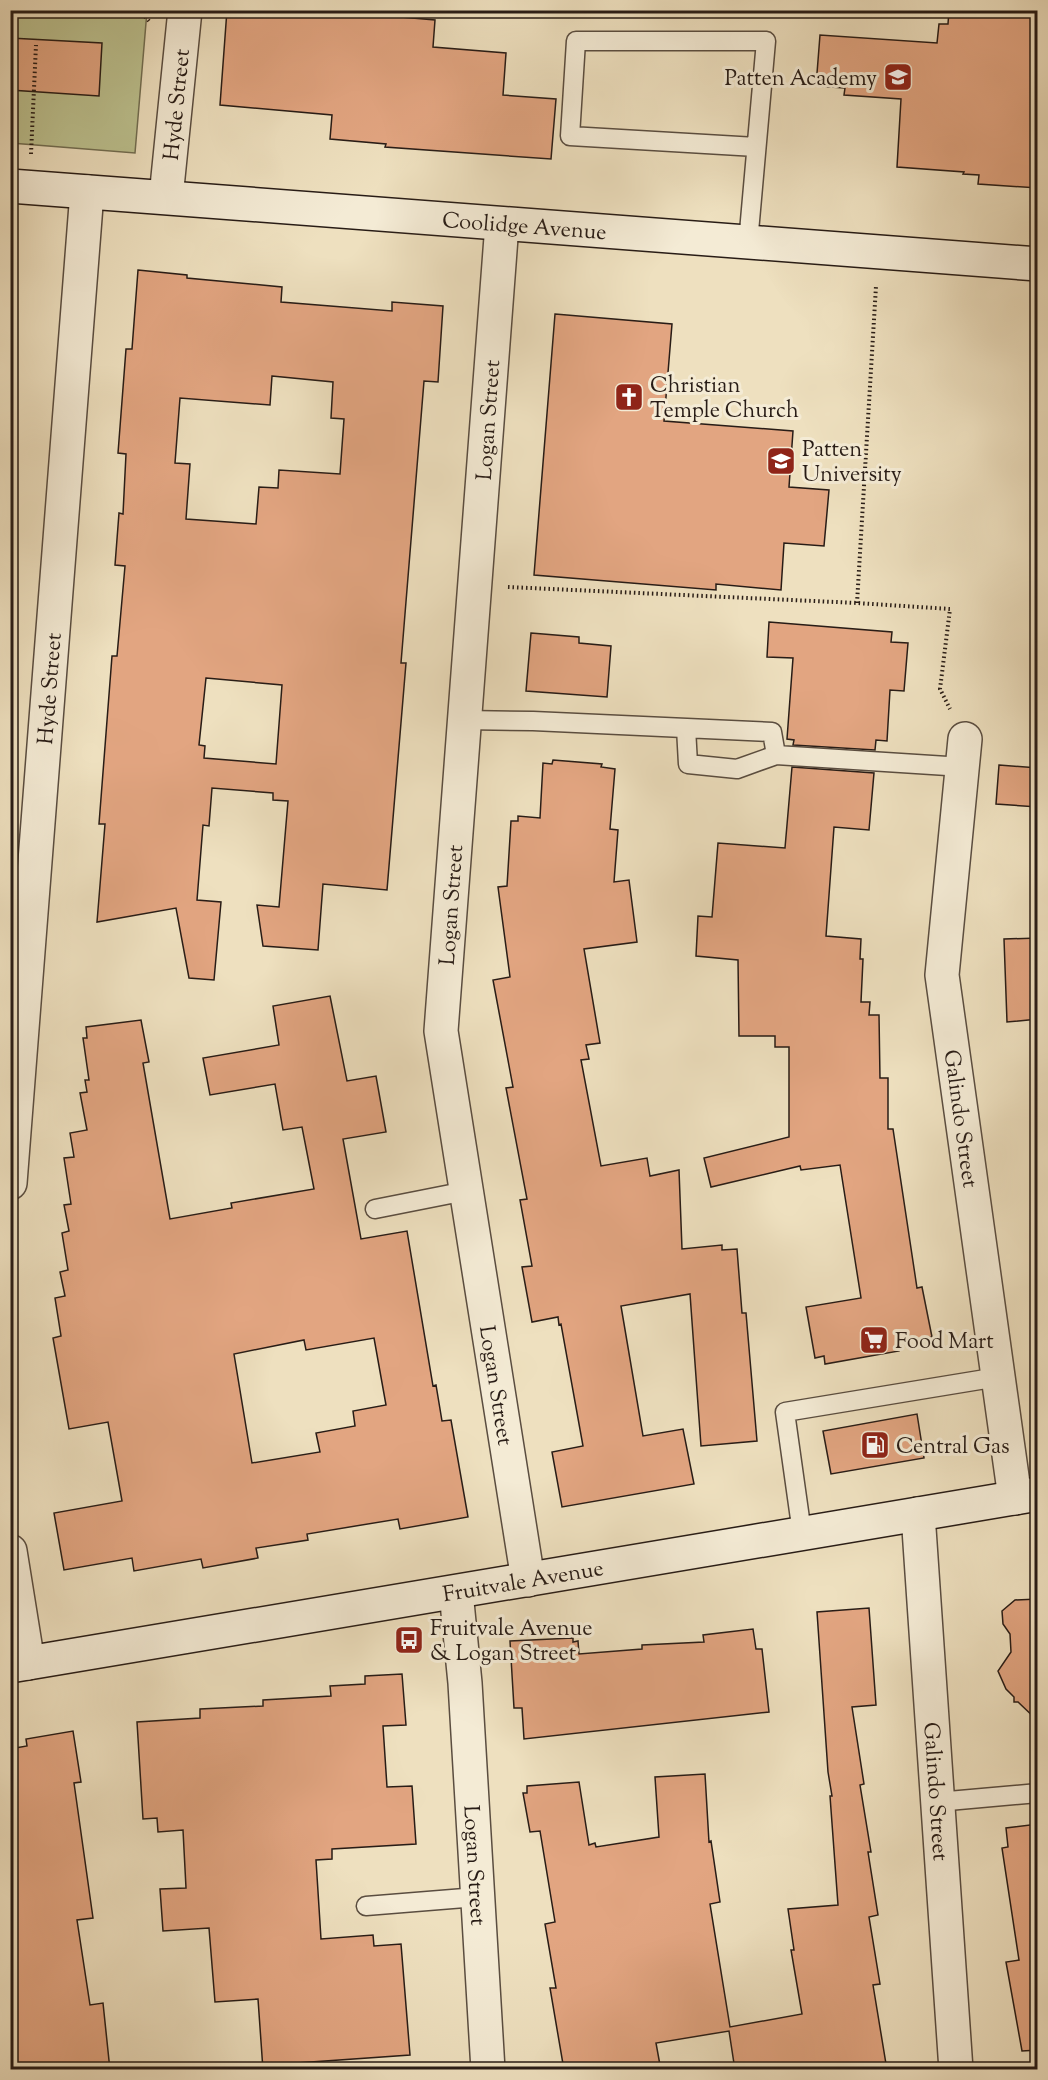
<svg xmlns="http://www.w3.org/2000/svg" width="1048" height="2080" font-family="'Sorts Mill Goudy',serif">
<rect width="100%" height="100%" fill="#eee0bf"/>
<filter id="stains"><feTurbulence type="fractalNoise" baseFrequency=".00333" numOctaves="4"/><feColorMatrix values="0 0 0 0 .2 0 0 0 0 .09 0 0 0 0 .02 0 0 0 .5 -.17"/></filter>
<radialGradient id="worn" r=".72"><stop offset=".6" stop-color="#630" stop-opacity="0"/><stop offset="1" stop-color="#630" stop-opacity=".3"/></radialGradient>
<path fill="#bcc18f" stroke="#726e52" stroke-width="1.5" d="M10,11H147L135,153L11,143Z"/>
<path fill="#e2a581" stroke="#281c16" stroke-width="1.5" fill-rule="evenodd" d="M227,10H375L391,12L390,16L435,20L433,47L506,53L503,95L556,99L551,159L385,147L386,144L330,139L332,115L220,105Z
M949,10H1028L1038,12V188L978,184L979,175L963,174L964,172L897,167L901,99L844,95L845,88L816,86L820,35L937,43L939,24H948Z
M10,38L102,43L99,96L10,90Z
M138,270L187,275V278L282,287L281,302L392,311V302L443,306L438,382L424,381L401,663H406L387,890L323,884L318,950L263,946L257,905L279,907L288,801L273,800V793L212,788L209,826L203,825L197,900L221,902L214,980L189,978L176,908L97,922L105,824H99L112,656H117L125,566L115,565L119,513L123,514L126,454L118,453L126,349H132ZM272,376L333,382L331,418L344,419L340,474L279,470L278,488L259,487L256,524L186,519L190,464L175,463L180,398L270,405ZM206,678L282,685L276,764L204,758L205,746L199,745Z
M555,314L672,324L664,421L793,431L789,487L829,490L824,546L784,543L781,590L716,584V590L534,575Z
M769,622L892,632L891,642L908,643L904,691L890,690L887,741L876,740L875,750L793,745L794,740L787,739L793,658L767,657Z
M531,633L579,637V643L611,646L607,697L526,691Z
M553,760L602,764L601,767L615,769L610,829L618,830L614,882L629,880L637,942L584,949L600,1043L586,1045L589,1059L581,1060L601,1166L647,1158L650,1176L679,1170L682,1249L722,1245V1250L737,1249L742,1313H746L757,1441L701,1446L690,1294L621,1306L643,1436L683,1429L694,1484L562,1507L552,1452L583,1446L561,1324L559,1325L558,1317L532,1322L522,1267L532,1266L520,1200L527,1199L506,1088L513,1087L493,980L510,977L498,887L507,886L511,821H518V816L540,818L543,763L552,764Z
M999,765L1038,768V807L996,804Z
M792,767L874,773L869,830L834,827L826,936L861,939L860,959H863L861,1002H870L869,1015H879L880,1078H888V1129H893L917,1288L922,1287L932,1337L898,1343L899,1351L825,1364L824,1356L815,1358L806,1307L861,1298L840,1165L801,1170L800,1166L711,1187L704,1158L789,1137V1047H775V1036H739L738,960L696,956L698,916L712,917L718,843L785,848Z
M1038,938V1019L1007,1022L1004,939Z
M330,996L347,1081L376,1076L386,1132L343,1139L361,1239L407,1231L433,1386L436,1385L442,1421L451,1420L468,1517L400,1529L398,1519L307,1534L308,1540L256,1548L258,1558L203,1568L201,1559L134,1571L132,1558L64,1570L54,1513L122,1501L108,1422L69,1429L53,1338L61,1336L55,1298L65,1296L60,1272L68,1270L62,1233L69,1231L64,1205L71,1204L64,1158L74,1157L70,1133L87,1130L80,1093L87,1092L85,1080H89L83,1038H87L86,1027L141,1020L149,1062L143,1063L170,1219L232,1208L231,1203L314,1189L302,1127L283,1130L275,1084L210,1095L203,1058L279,1045L273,1006ZM374,1338L386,1405L353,1411L355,1426L316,1433L320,1452L252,1463L234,1354L304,1340L306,1350Z
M917,1414L924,1458L831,1474L823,1431Z
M1038,1599V1721L1018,1702H1014V1697L1006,1689L998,1671L1011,1652L1010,1634L1003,1624L1002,1611L1015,1600Z
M869,1608L876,1705L852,1707L864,1784L860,1785L871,1852H868L878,1915L869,1917L880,1984L873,1985L887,2070H735L729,2031L656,2043L660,2065L650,2067V2070H564L550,1988H556L545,1924L555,1922L540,1831L530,1832L523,1793H527V1786L579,1782L589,1845L595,1843L596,1847L659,1837L655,1777L705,1774L709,1842L711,1841L720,1902L710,1904L730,2027L802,2014L791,1950H794L788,1909L838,1905L830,1796H832L828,1772L817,1612Z
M753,1629L756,1649H762L769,1712L524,1739L522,1708H514L510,1641L573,1638V1642L578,1641L579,1654L642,1649V1645L704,1642L703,1635Z
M402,1674L406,1725L383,1726L387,1787L412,1786L416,1844L332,1849V1859L316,1860L321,1939L373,1935L374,1946L401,1944L410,2055L297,2063V2070H263L258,1999L215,2002L209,1928L163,1931L160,1889L186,1888L183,1830L158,1832L157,1818L143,1819L137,1722L200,1718V1709L263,1706V1700L331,1696L330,1686L365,1684V1676Z
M73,1731L81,1782L74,1783L93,1918L77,1920L90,2005L103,2003L110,2070H10V1749L27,1746L26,1739Z
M1038,1824V2050L1022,2051L1006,1962L1019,1960L1002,1848L1008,1847L1006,1828Z"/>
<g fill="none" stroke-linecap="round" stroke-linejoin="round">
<g stroke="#5a4d40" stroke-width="21">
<path id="lane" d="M748,243L766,41H576L570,136L756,147
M464,720L533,721L772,732L776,755L963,767
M686,728L688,764L737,769L776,755
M375,1209L466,1191
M802,1533L785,1412L998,1377
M937,1802L1038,1793
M366,1906L477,1897"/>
</g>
<g stroke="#5a4d40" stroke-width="36">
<g id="street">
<path id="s1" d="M166,197L185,10"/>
<path id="s2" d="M502,224L441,1031L528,1580"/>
<path id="s3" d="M965,739L942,975L1015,1498"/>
<path id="s4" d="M10,1183L87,192"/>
<path id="s5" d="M918,1514L956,2070"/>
<path d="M10,1551L28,1663"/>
<path id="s6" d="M456,1592L465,1683L488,2070"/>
</g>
</g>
<g stroke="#281c16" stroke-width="36">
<g id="secondary">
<path id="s7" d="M10,186L1038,264"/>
<path id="s8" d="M10,1666L1038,1494"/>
</g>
</g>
<path stroke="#281c16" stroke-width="4" stroke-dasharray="1.5 3" stroke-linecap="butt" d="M139,10L149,21
M31,154L36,45
M508,587L857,603L950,609L940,689L950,709
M857,603L876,286"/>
<use href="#lane" stroke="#f4ebd5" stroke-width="18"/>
<use href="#street" stroke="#f4ebd5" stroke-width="33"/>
<use href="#secondary" stroke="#f4ebd5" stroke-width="33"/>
</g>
<defs>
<g id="school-square" transform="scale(1.5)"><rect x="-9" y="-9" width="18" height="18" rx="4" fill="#8f2418" stroke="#f4ebd5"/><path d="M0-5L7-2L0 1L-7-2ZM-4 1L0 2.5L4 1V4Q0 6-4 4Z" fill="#fff"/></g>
<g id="church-square" transform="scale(1.5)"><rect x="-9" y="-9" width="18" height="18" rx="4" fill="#8f2418" stroke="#f4ebd5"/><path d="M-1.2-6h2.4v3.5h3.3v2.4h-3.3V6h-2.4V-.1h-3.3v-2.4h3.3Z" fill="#fff"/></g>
<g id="university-square" transform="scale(1.5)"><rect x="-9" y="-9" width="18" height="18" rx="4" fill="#8f2418" stroke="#f4ebd5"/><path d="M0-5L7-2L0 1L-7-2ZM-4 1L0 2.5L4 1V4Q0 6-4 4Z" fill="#fff"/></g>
<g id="supermarket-square" transform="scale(1.5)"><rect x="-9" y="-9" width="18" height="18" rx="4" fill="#8f2418" stroke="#f4ebd5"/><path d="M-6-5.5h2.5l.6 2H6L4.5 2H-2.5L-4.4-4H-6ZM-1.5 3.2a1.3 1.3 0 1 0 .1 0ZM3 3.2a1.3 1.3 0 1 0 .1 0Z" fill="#fff"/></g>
<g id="fuel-square" transform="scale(1.5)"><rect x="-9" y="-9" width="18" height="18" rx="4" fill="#8f2418" stroke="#f4ebd5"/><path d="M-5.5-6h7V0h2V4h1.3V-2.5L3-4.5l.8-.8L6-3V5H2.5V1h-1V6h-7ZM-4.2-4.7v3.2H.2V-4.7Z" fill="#fff"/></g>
<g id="bus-square" transform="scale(1.5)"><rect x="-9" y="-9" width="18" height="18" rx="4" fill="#8f2418" stroke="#f4ebd5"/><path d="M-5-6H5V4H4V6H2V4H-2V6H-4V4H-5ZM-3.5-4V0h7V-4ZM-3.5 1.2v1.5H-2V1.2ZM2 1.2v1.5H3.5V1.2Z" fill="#fff"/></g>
</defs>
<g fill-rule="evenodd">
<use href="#school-square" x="898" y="77"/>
<use href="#church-square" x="629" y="397"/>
<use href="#university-square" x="781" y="461"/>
<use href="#supermarket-square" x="874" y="1340"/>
<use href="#fuel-square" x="875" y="1445"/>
<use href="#bus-square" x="409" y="1640"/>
</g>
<g text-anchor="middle" stroke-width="6" stroke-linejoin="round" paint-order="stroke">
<g font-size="22" fill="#281c16" stroke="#f4ebd5" text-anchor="start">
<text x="877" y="85" text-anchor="end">Patten Academy</text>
<text x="650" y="392">Christian<tspan x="650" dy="25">Temple Church</tspan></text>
<text x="802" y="456">Patten<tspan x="802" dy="25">University</tspan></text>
<text x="895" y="1348">Food Mart</text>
<text x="896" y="1453">Central Gas</text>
<text x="430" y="1635">Fruitvale Avenue<tspan x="430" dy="25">&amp; Logan Street</tspan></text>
</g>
<g font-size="22" fill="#281c16" stroke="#f4ebd5">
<text dy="8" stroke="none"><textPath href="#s1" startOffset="93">Hyde Street</textPath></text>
<text dy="8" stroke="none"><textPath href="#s7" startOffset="516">Coolidge Avenue</textPath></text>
<text transform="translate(487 420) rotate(-86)" y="8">Logan Street</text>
<text dy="8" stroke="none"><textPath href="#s4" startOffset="496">Hyde Street</textPath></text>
<text transform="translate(450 905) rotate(-86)" y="8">Logan Street</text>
<text dy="8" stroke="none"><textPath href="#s3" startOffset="382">Galindo Street</textPath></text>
<text dy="8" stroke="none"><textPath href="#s2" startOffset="1168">Logan Street</textPath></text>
<text dy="8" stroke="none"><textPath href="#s8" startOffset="520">Fruitvale Avenue</textPath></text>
<text dy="8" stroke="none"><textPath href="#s5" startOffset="278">Galindo Street</textPath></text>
<text dy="8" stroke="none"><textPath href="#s6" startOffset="274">Logan Street</textPath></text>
</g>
</g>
<rect width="1048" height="2080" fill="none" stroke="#eee0bf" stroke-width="36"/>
<rect x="12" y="12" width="1024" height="2056" fill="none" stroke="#281c16" stroke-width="3"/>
<rect x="18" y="18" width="1012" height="2044" fill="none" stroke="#281c16" stroke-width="1.5"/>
<rect width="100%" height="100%" filter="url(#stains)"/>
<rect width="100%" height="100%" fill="url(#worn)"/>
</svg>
